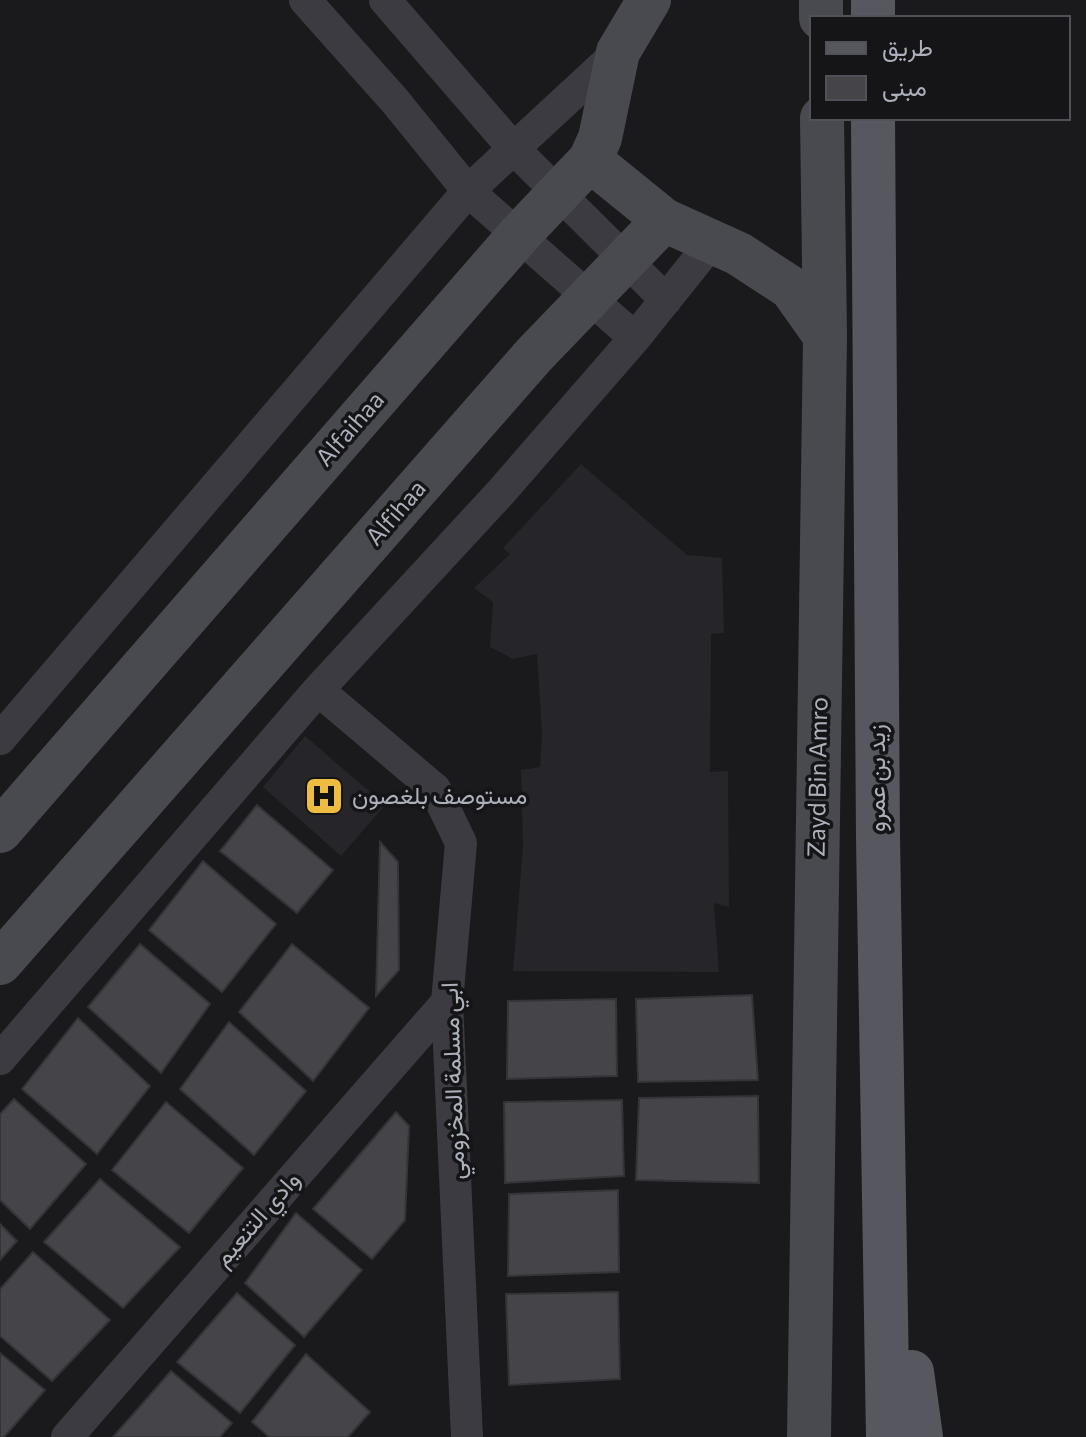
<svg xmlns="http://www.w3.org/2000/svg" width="1086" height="1437" font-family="Commissioner,Vazirmatn,sans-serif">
<rect width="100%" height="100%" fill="#1a191c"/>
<path fill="#262529" d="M581,464L687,555L722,558L724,633L711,634L710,772L728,771L729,907L714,903L719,972L513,971L523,846L521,770L540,767L542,733L537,654L513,659L490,647L493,602L474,588L510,554L503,548Z
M305,736L385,805L341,856L263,787Z"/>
<path fill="#444449" stroke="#343338" stroke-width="2" d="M257,805L333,870L297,913L220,851Z
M380,842L398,862L399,970L376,996Z
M203,861L276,924L222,992L149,930Z
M140,944L210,1004L161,1073L88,1007Z
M292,944L369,1008L313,1081L239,1012Z
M752,995L758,1080L638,1082L636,999Z
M616,999L617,1076L507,1079L508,1001Z
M78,1018L150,1086L97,1154L22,1089Z
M229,1022L306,1091L254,1155L180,1089Z
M758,1096L759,1183L636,1180L639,1098Z
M14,1099L86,1164L30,1229L0,1200V1114Z
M622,1100L624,1176L505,1183L504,1102Z
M166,1102L243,1168L189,1233L112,1170Z
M396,1112L409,1126L405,1220L372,1259L313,1209Z
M100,1179L180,1247L123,1308L44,1242Z
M618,1190L619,1272L508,1276L509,1194Z
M296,1213L362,1270L304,1337L245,1283Z
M0,1224L17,1241L0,1260Z
M33,1252L110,1320L52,1381L0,1336V1289Z
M618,1292L620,1379L509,1385L506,1294Z
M237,1293L295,1345L240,1413L177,1362Z
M0,1353L45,1390L4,1437H0Z
M306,1354L370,1412L348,1437H269L252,1422Z
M171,1371L232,1423L220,1437H113Z"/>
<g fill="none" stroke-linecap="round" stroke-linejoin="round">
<path stroke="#3b3b41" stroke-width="32" d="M305,0L395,101L468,191L635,338
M385,0L513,148L666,300
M318,690L435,789L461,843L447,1002L467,1437
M0,739L468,191L618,52
M0,1059L318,690L501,492L635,338L712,242
M67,1437L447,1002"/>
<path stroke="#494a50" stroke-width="44" d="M821,0V18
M590,160L664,220
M0,831L519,235L590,160L600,138L618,52L649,0
M0,963L534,355L664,220L739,254L791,288L825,336
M809,1437L825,336L822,118"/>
<path stroke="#57585f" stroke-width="44" d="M873,0V18
M873,118L878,838L888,1437
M912,1372L921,1437"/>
</g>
<defs>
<g id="hospital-square" transform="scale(2)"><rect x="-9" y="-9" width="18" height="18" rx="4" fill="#edbc40" stroke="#151417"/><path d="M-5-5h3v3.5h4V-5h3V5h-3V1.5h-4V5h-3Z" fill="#111"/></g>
</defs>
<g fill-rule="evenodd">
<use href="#hospital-square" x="324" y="796"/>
</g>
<g text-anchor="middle" stroke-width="7" stroke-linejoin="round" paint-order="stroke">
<g font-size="24" fill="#acb0bb" stroke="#151417">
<text transform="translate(350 429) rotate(-49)" y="8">Alfaihaa</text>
<text transform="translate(396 513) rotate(-49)" y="8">Alfihaa</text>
<text transform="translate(818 777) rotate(-89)" y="8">Zayd Bin Amro</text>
<text transform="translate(877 778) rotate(-90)" y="8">زيد بن عمرو</text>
<text transform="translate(453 1081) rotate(-92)" y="8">ابي مسلمة المخزومي</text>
<text transform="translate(257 1219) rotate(-49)" y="8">وادي التنعيم</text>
</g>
<g font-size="24" fill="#acb0bb" stroke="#151417" text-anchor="start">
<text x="352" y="804">مستوصف بلغصون</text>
</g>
</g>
<rect x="810" y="16" width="260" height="104" fill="#151417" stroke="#515259" stroke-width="2"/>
<rect x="826" y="42" width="40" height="12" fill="#57585f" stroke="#515259" stroke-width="2"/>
<text x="882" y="56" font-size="24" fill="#acb0bb">طريق</text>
<rect x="826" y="76" width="40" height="24" fill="#444449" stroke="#515259" stroke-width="2"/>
<text x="882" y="96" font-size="24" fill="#acb0bb">مبنى</text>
</svg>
